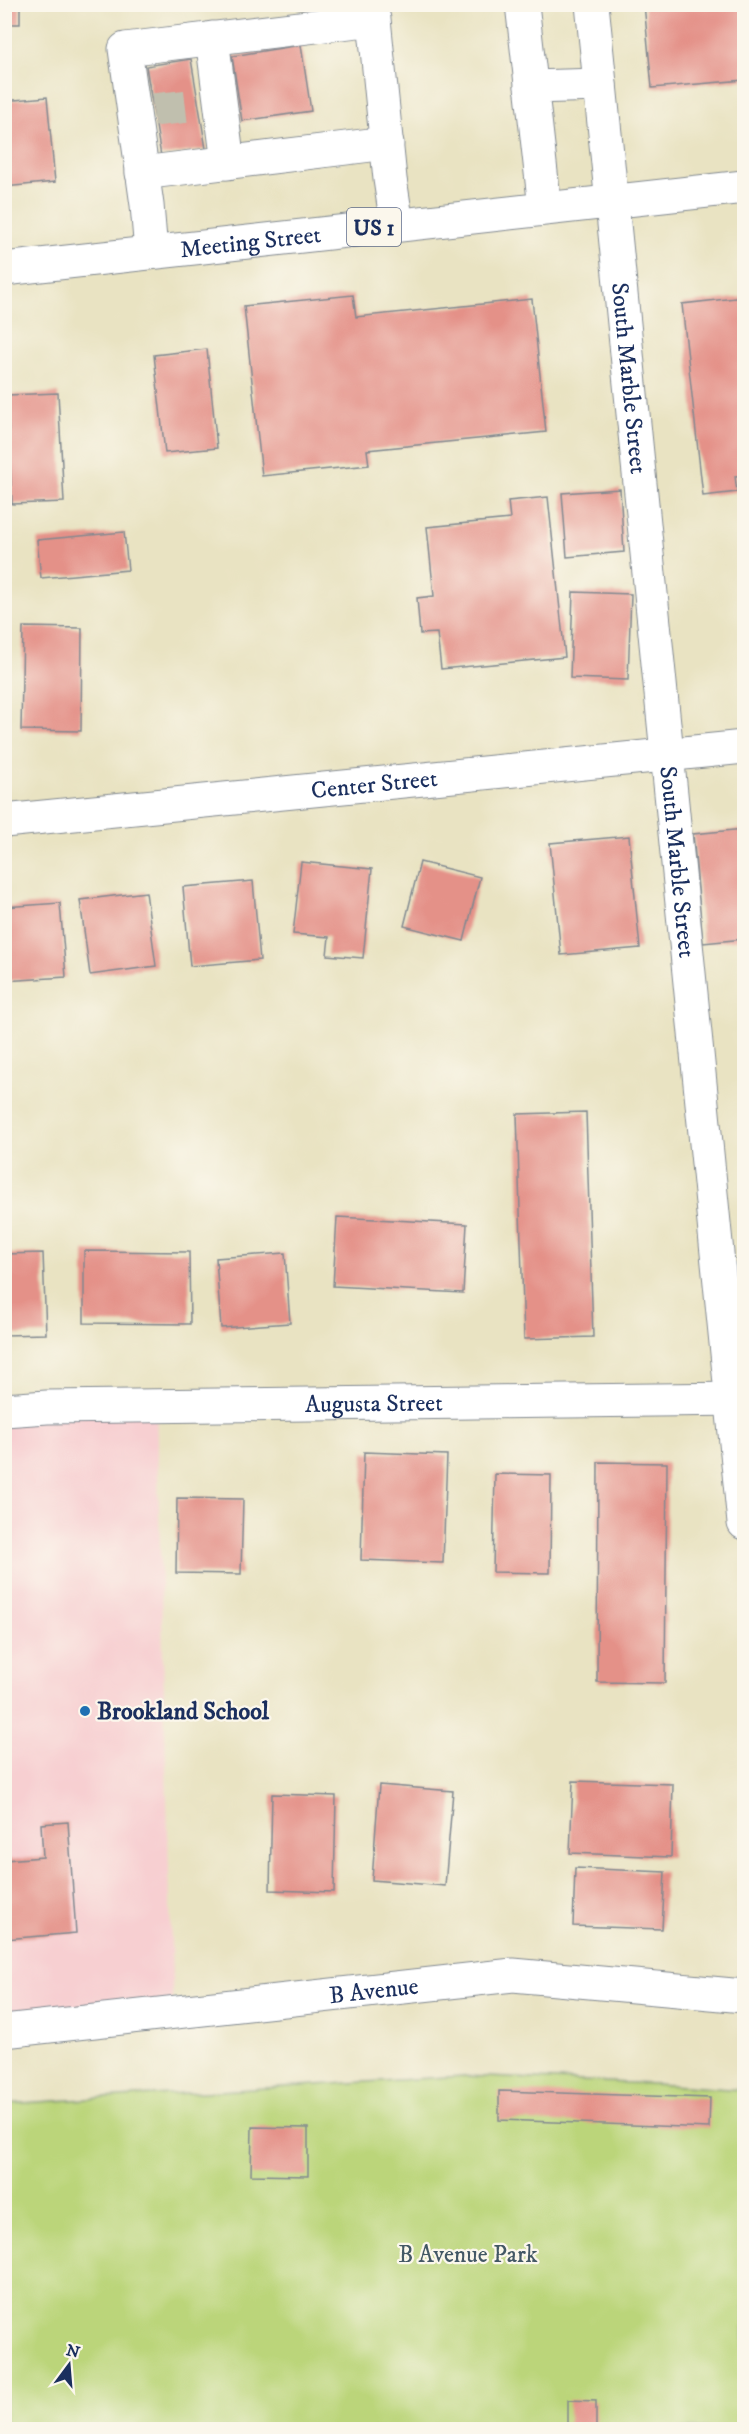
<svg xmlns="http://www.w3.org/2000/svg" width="749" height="2434" font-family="'IM FELL DW Pica',serif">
<rect width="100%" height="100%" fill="#fbf7ec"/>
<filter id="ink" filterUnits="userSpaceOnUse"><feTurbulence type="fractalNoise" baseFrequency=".0167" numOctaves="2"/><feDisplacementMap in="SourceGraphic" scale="12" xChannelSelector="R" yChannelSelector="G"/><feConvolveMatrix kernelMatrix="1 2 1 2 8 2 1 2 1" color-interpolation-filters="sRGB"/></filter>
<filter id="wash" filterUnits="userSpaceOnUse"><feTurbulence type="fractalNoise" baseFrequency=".008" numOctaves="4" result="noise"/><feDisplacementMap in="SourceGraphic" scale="24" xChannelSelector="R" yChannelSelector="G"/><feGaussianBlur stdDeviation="1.35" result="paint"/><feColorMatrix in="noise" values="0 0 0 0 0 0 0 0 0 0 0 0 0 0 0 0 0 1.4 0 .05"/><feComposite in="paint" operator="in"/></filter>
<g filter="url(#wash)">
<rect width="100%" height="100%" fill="#e9e3c2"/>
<path fill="#f7cfd1" d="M156,1405L173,2012L5,2031V1410Z"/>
<path fill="#bbd57a" stroke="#6b826c" stroke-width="1.5" d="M464,2076L654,2084L744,2090V2429L5,2430V2104Z"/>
<g id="blocks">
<path fill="#e49188" d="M4,4H20V24H4Z
M644,4H744V80L652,88Z
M301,45L311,111L242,121L232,56Z
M191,59L206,149L161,156L146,66Z
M47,97L55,182L4,187V101Z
M353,295L356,317L532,299L546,432L367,450L369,465L262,476L244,306Z
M744,297V475L735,476L737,492L703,496L682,304Z
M207,349L217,448L165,453L154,355Z
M58,393L64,502L12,504L7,395Z
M620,489L624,552L567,557L562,493Z
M548,497L565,657L441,669L437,633L420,634L417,598L434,596L427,527L510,519L508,501Z
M124,532L128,570L41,578L37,540Z
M573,592L631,594L628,680L570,678Z
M23,627L82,628L81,731L21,730Z
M744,829V939L703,943L693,834Z
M629,836L640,948L561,955L550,843Z
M301,862L372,869L363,958L327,955L329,937L293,934Z
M420,862L480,877L464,941L404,926Z
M253,881L260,960L190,966L183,887Z
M146,892L156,966L90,975L80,900Z
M60,903L66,977L4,981V907Z
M586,1112L593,1337L524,1339L517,1114Z
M337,1217L467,1224L463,1293L333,1286Z
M84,1251L189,1252L190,1324L84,1323Z
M43,1253L46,1334L4,1335V1254Z
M285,1253L290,1323L221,1328L216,1258Z
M364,1452L447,1455L443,1563L361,1560Z
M598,1462L667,1463L665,1683L597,1682Z
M495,1474L551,1475L550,1573L493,1572Z
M177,1498L243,1499L241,1574L176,1573Z
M573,1781L673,1784L671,1857L570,1853Z
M379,1785L453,1791L445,1886L372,1880Z
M272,1794L336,1796L334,1892L270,1890Z
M68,1822L76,1933L5,1939V1860L43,1857L41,1824Z
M575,1868L665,1872L662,1929L573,1926Z
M499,2091L710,2098L709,2128L499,2120Z
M252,2127L308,2128V2176L251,2175Z
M568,2400L596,2401V2430H568Z"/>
</g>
</g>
<g filter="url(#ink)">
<use href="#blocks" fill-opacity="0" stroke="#828990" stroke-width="1.5"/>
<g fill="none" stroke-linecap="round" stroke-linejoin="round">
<path stroke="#c0bfae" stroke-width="33" stroke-dasharray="33 16" stroke-linecap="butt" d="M153,110L198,105"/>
<g stroke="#828990" stroke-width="35">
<g id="minor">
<path d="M522,4L545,208"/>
<path id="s1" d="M592,4L744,1523"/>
<path d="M212,38L228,163"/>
<path d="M531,87L600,85"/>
<path d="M142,173L387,143"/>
<path d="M151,252L147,205L125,49L374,19L390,179L397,225"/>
<path id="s2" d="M4,821L744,747"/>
<path id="s3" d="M4,1410L47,1407L744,1399"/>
<path id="s4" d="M4,2031L513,1975L744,1996"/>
</g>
</g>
<g stroke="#828990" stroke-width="35">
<g id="major">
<path id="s5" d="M4,269L744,187"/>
</g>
</g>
<use href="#minor" stroke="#fff" stroke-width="33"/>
<use href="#major" stroke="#fff" stroke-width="33"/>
</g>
</g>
<circle fill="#1f6fb2" stroke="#fbf7ec" stroke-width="2" cx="85" cy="1711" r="6"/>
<g text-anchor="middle" stroke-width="4.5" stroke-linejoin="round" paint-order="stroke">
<rect fill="#fbf7ec" stroke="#5e6b89" stroke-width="1.5" x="347" y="208" width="54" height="38" rx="4.5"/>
<g font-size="22" font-weight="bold" fill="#1b2f5e">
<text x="374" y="235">US 1</text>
</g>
<g font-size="24" fill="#1b2f5e" stroke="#fbf7ec">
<text dy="8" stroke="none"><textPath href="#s5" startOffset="248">Meeting Street</textPath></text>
<text dy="8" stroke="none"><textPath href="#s1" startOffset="376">South Marble Street</textPath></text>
<text dy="8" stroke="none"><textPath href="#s2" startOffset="372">Center Street</textPath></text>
<text dy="8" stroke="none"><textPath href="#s1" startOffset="862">South Marble Street</textPath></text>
<text dy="8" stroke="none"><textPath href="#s3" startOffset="370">Augusta Street</textPath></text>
<text dy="8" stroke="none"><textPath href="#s4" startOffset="372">B Avenue</textPath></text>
</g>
<g font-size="24" font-weight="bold" fill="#1b2f5e" stroke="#fbf7ec" text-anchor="start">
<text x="97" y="1719">Brookland School</text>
</g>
<g font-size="24" fill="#435865" stroke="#fbf7ec">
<text x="468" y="2262">B Avenue Park</text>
</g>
</g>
<rect width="749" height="2434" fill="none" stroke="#fbf7ec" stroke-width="24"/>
<g transform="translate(69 2365) rotate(16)" stroke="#fbf7ec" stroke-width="4.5" paint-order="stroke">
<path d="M0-4.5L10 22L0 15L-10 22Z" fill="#1b2f5e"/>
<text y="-9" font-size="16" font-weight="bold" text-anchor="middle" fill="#1b2f5e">N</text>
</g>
</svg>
